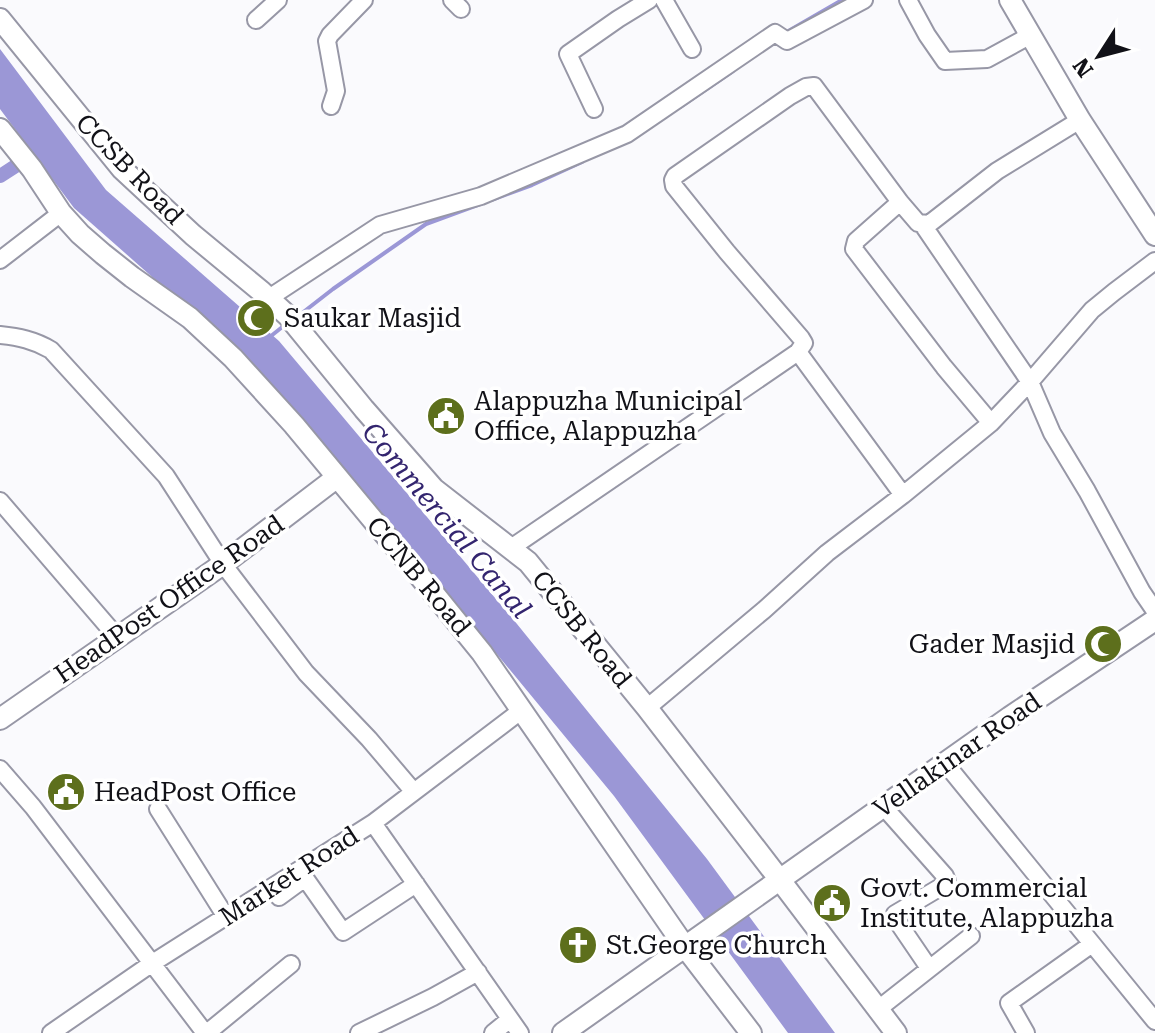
<svg xmlns="http://www.w3.org/2000/svg" width="1155" height="1033" font-family="'Roboto Serif',serif">
<rect width="100%" height="100%" fill="#fafafd"/>
<path fill="#9b97d6" d="M0,49L106,190L279,341L517,624L707,859L835,1033H788L614,796L350,476L235,350L74,208L0,109Z"/>
<g fill="none" stroke-linecap="round" stroke-linejoin="round">
<path stroke="#9b97d6" stroke-width="4" d="M785,33L842,0
M680,107L733,71
M491,200L532,185L582,162
M297,317L333,289L426,224L483,203
M271,336L286,324"/>
<path stroke="#9b97d6" stroke-width="14" d="M0,176L31,156"/>
<g stroke="#9797a6" stroke-width="20">
<path id="minor" d="M452,0L461,9
M664,0L692,49
M908,0L927,35L945,61L987,59L1031,35
M256,20L278,0
M331,106L336,91L327,41L330,35L364,0
M594,109L568,54L618,19L649,0
M900,202L856,241L854,249L944,367L991,423
M923,225L1030,382L1052,433L1087,491L1142,592L1155,611
M0,260L61,213
M269,298L380,225L481,196L627,134L775,33L787,41L864,0
M0,335C19,337 34,340 51,350L166,476L223,564L306,673L369,739L414,792
M798,352L804,343L801,338L727,252L674,186L673,180L675,176L790,96L806,87L814,86L900,202L918,223L929,224L997,171L1080,120
M0,501L117,637
M511,548L798,352L903,495
M647,708L764,610L827,553L903,495L991,423L1030,382L1092,310L1114,292L1155,261
M945,763L1155,1021
M0,769L33,807L205,1033
M883,806L945,876L947,881L944,885L895,914V918L929,968
M158,809L226,917
M373,823L520,1033
M279,897L305,878L343,932L416,884
M877,1010L971,936
M51,1033L151,964L373,823L522,710
M207,1033L291,964
M359,1033L433,997L478,972
M493,1033L509,1020
M1026,1033L1009,1003L1092,944"/>
</g>
<g stroke="#9797a6" stroke-width="24">
<path id="major" d="M1010,0L1080,120L1155,235
M0,19L122,169L193,235L262,292L288,316L364,409L434,489L528,562L647,708L780,880L896,1033
M0,129L32,169L61,213L80,234L103,254L132,277L190,318L233,358L294,425L422,579L482,653L685,947L751,1033
M0,719L223,564L336,478
M563,1033L1010,717L1155,620"/>
</g>
<use href="#minor" stroke="#fff" stroke-width="16"/>
<use href="#major" stroke="#fff" stroke-width="20"/>
</g>
<defs>
<g id="mosque-disc" transform="scale(2)"><circle r="9.5" fill="#5d6f1c" stroke="#fff"/><path d="M3.5-4.9A6 6 0 1 0 3.5 4.9A5 5 0 1 1 3.5-4.9Z" fill="#fff"/></g>
<g id="civic-disc" transform="scale(2)"><circle r="9.5" fill="#5d6f1c" stroke="#fff"/><path d="M-.6-6.5H3V-4.5H.6V-3L4-1V1h2V6H-6V1h2V-1L-.6-3ZM-1.2 2.5V6h2.4V2.5Z" fill="#fff"/></g>
<g id="church-disc" transform="scale(2)"><circle r="9.5" fill="#5d6f1c" stroke="#fff"/><path d="M-1.2-6h2.4v3.5h3.3v2.4h-3.3V6h-2.4V-.1h-3.3v-2.4h3.3Z" fill="#fff"/></g>
</defs>
<g fill-rule="evenodd">
<use href="#mosque-disc" x="256" y="318"/>
<use href="#civic-disc" x="446" y="416"/>
<use href="#mosque-disc" x="1103" y="644"/>
<use href="#civic-disc" x="66" y="792"/>
<use href="#civic-disc" x="832" y="903"/>
<use href="#church-disc" x="578" y="945"/>
</g>
<g text-anchor="middle" stroke-width="7" stroke-linejoin="round" paint-order="stroke">
<g font-size="26" fill="#111117" stroke="#fff">
<text transform="translate(130 169) rotate(46)" y="9">CCSB Road</text>
<text transform="translate(419 576) rotate(50)" y="9">CCNB Road</text>
<text transform="translate(169 599) rotate(-35)" y="9">HeadPost Office Road</text>
<text transform="translate(582 629) rotate(51)" y="9">CCSB Road</text>
<text transform="translate(957 755) rotate(-35)" y="9">Vellakinar Road</text>
<text transform="translate(289 876) rotate(-33)" y="9">Market Road</text>
</g>
<g font-size="26" fill="#111117" stroke="#fff" text-anchor="start">
<text x="284" y="327">Saukar Masjid</text>
<text x="474" y="410">Alappuzha Municipal<tspan x="474" dy="30">Office, Alappuzha</tspan></text>
<text x="1075" y="653" text-anchor="end">Gader Masjid</text>
<text x="94" y="801">HeadPost Office</text>
<text x="860" y="897">Govt. Commercial<tspan x="860" dy="30">Institute, Alappuzha</tspan></text>
<text x="606" y="954">St.George Church</text>
</g>
<g font-size="28" font-style="italic" fill="#33256f" stroke="#fff">
<text transform="translate(447 520) rotate(50)" y="10">Commercial Canal</text>
</g>
</g>
<g transform="translate(1099 56) rotate(234)" stroke="#ffffff" stroke-width="6" paint-order="stroke">
<path d="M0-6L14 30L0 20L-14 30Z" fill="#111117"/>
<text y="-12" font-size="22" font-weight="bold" text-anchor="middle" fill="#111117">N</text>
</g>
</svg>
